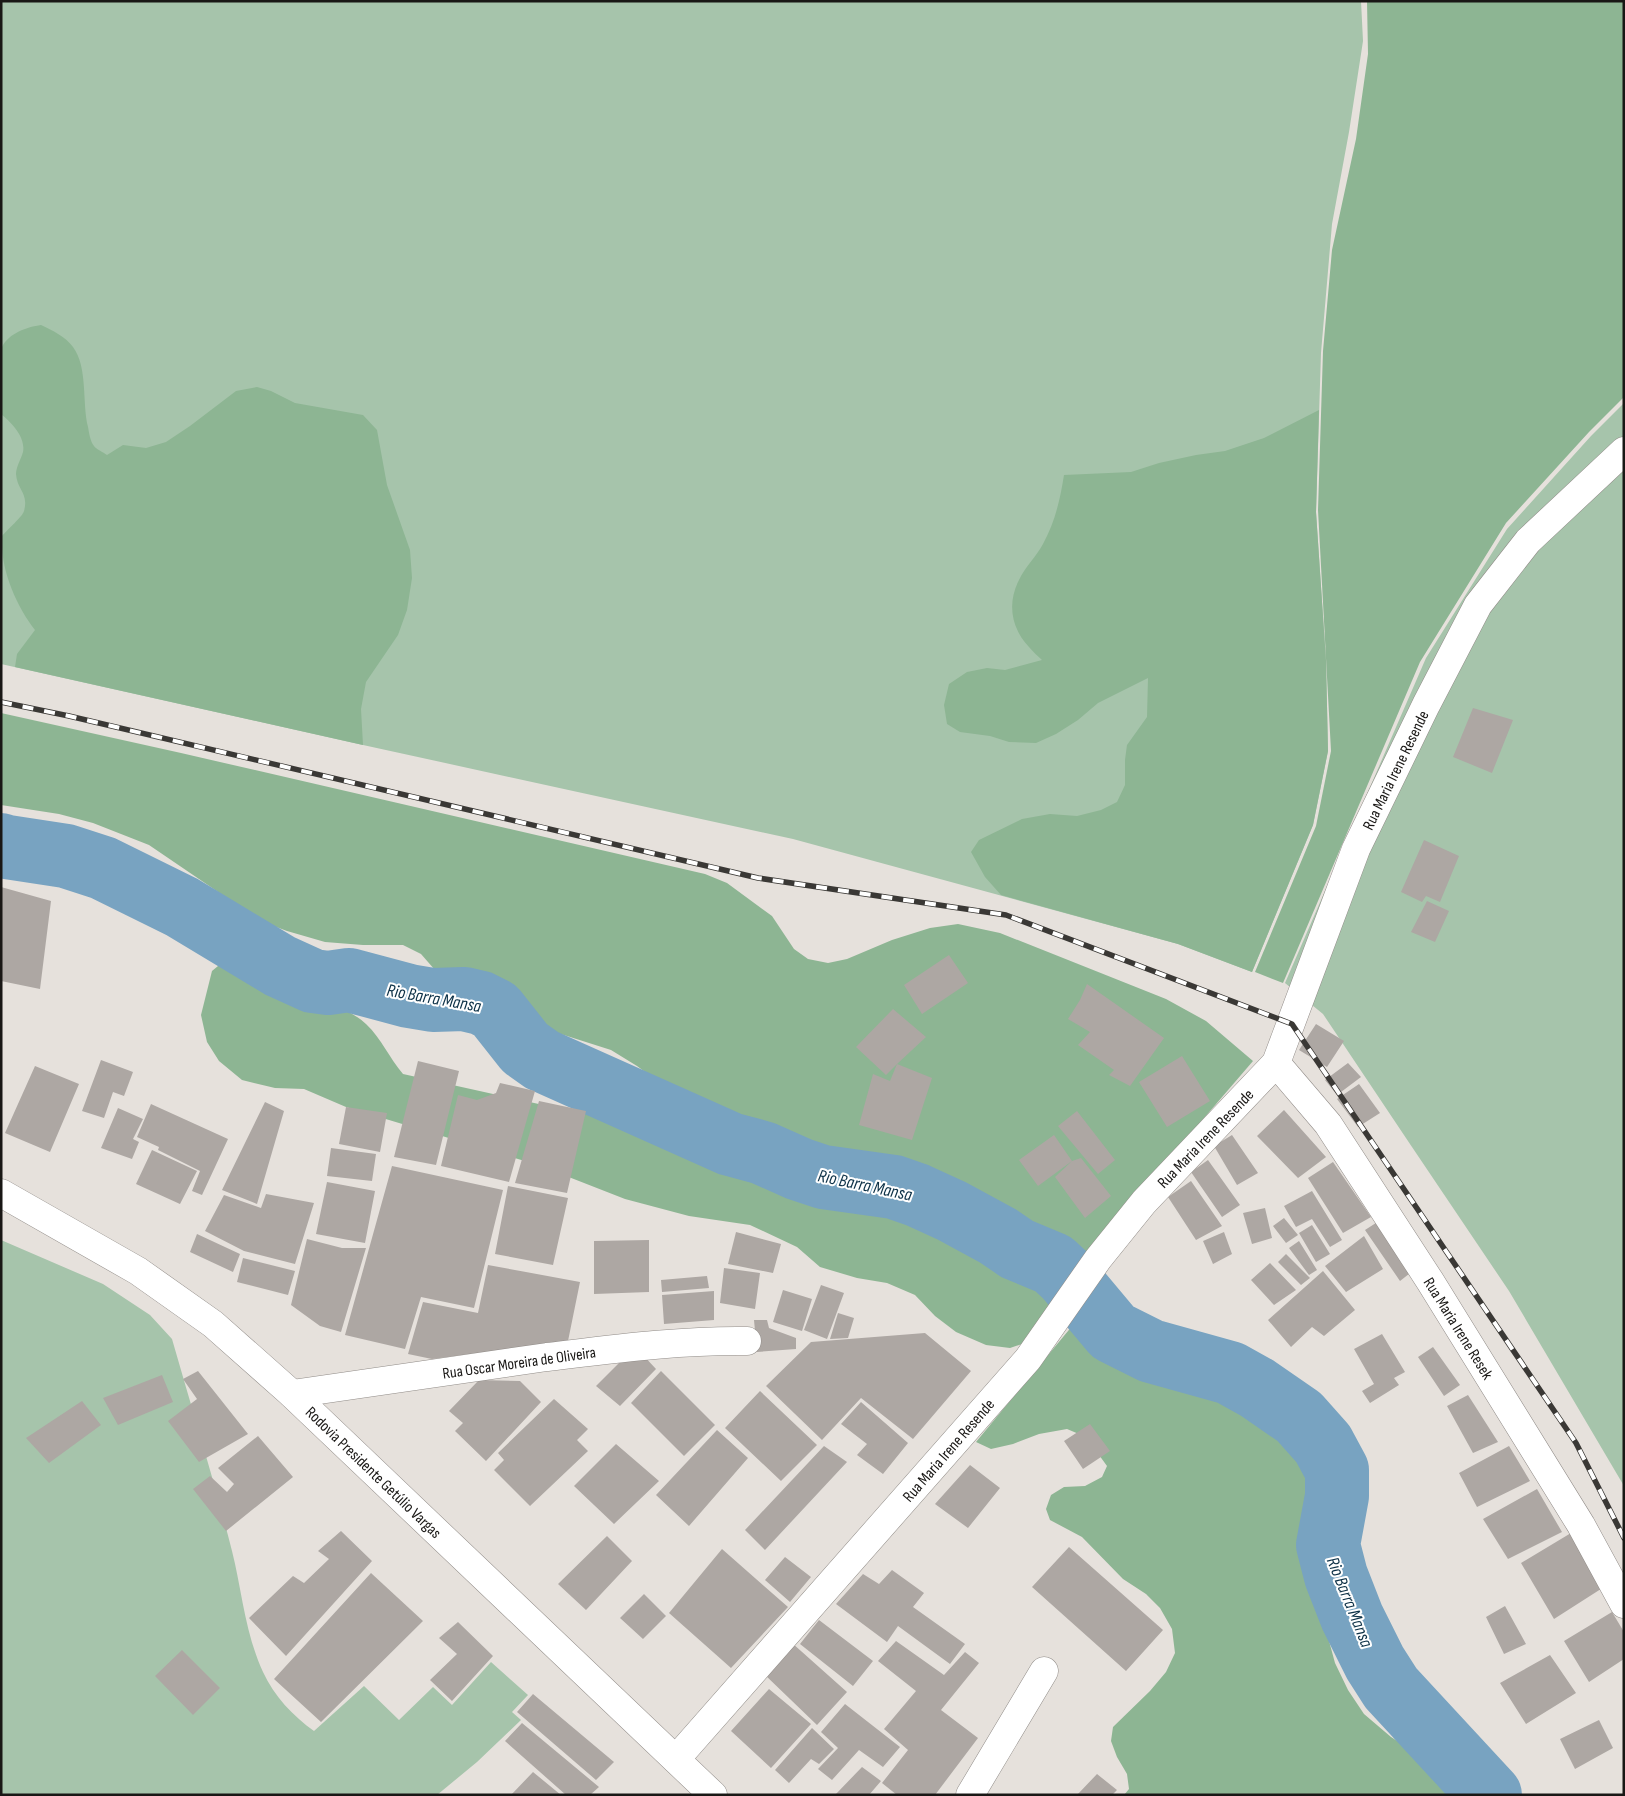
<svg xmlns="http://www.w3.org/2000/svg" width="1625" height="1796" font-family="'Sofia Sans Condensed',sans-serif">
<rect width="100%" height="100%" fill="#e6e1dc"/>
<path fill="#a6c4ab" d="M1,1H1361L1363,41L1349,132L1332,224L1321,353L1316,512L1326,661L1328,751L1313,825L1252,972L1178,944L793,839L363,745L1,664Z
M1624,403V1486L1509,1291L1412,1147L1323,1014L1285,983L1426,658L1507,529L1591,436Z
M1,1240L103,1284L150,1315L172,1339C192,1409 214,1480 232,1551C242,1591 245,1633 263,1672C274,1696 293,1716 314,1731L364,1686L399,1720L433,1687L452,1705L491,1662L528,1695L512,1712L521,1720L477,1762L437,1795H1Z"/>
<path fill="#8db593" d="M1367,1H1624V397L1589,432L1506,523L1420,662L1283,983L1255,972L1316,826L1331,751L1318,510L1323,351L1332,250L1356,139L1368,54Z
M41,325C52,330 66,337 73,347C88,367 82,403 88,427C89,432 90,441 94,446C96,449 103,452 107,455L123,445L146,448L166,442L190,426L236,391L257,387L271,391L295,403L363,415L377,430L387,485L410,550L412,578L407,610L398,635L366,682L361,709L363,745L15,667L17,654L35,630C16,605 0,569 2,536C7,530 23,516 24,511C29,493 17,490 16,474C16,467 21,459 23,452C26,437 11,422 1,414C1,403 0,353 2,347C9,333 27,327 41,325Z
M1319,410L1316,512L1326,661L1328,751L1313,825L1252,972L1178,944L1001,895L985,877L971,852L979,840L1022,819L1050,814L1077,816L1101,810L1117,802L1125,785V760L1127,745L1147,717L1148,678L1098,703L1078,720L1056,734L1036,743L1009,742L990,736L960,732L947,724L944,705L949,684L967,672L987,668L1005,670L1042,660C1038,656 1033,652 1029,647C1011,628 1007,603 1019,580C1025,567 1036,557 1043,544C1055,522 1060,500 1064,475L1131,472L1159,463L1196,455L1225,451L1264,438Z
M1,713L181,753L705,874L727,883L772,916L794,949L808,959L828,963L847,959L892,940L930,928L958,924L1000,933L1166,999L1206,1021L1253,1061L1077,1266L953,1187L923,1175L833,1160L795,1151L726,1127L699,1112L637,1066L611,1050L545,1029L526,1017L507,1001L494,992L465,987L435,970L421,954L403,945H363L325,942L287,931L252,918L224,896L149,845L93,823L59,814L1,805Z
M226,963C234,964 242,964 249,968C259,974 267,982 278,987C305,999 344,1003 366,1024C382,1039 389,1058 403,1074L566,1110C597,1115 636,1127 664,1141C678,1148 694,1161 708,1165C730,1171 757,1162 774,1178L828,1205L858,1211L884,1212L914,1220L941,1231L964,1242L988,1256L1017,1282L1040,1287L1053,1297L1056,1306L1022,1344L1010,1348L986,1345L956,1332L935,1316L915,1295L887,1283L857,1278L820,1267L797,1247L750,1225L689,1216L625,1199L538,1165L346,1107L304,1089L275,1088L242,1080L219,1061L207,1042L201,1015L212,971L218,966Z
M1073,1325L1098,1347L1150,1375L1221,1397L1252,1403L1266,1413L1284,1436L1303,1466L1310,1485L1308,1533L1313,1582L1335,1663L1348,1690L1364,1714L1391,1737L1425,1759L1465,1795H1124L1129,1789L1127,1774L1117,1757L1111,1741L1113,1727L1150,1691L1166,1672L1175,1653L1172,1629L1160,1608L1146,1594L1123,1579L1082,1537L1050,1520L1046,1509L1051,1495L1064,1487L1085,1486L1102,1477L1107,1466L1086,1437L1067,1429L1039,1434L1013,1444L991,1449L976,1442Z"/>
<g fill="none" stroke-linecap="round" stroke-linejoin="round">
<path stroke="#78a3c1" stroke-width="64" d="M1,845L7,847L66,856L103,868L182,907L280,966L313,981L328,983L349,980L409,996L433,1000L464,999L481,1003L495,1010L525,1048L542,1060L730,1144L763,1153L799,1169L823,1177L894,1187L917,1195L952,1211L998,1236L1017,1249L1053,1264L1066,1276L1113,1332L1151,1351L1230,1373L1257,1388L1299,1417L1323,1444L1337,1470V1496L1328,1545L1336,1576L1352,1617L1375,1663L1391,1688L1490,1795"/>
</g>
<path fill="#ada7a3" d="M1473,708L1513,720L1492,773L1453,757Z
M1424,840L1459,856L1440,902L1426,896L1422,902L1401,892Z
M1,887L51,901L40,989L1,981Z
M1427,901L1449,911L1435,942L1411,932Z
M949,955L968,983L922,1014L904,985Z
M1087,984L1164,1038L1130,1086L1109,1075L1114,1070L1078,1045L1090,1032L1068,1019L1080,1000Z
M893,1009L926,1037L897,1064L932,1078L912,1140L859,1125L873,1074L890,1081L897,1064L886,1075L856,1047Z
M1316,1024L1344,1041L1327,1067L1299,1050Z
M1182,1056L1210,1101L1167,1127L1139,1082Z
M101,1060L133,1072L124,1096L113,1092L104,1118L82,1111Z
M418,1061L459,1071L436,1165L394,1157Z
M1348,1063L1361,1077L1337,1095L1325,1080Z
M35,1066L79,1084L50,1152L5,1133Z
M500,1083L535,1091L509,1182L441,1166L458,1095L477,1100L496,1093Z
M1359,1084L1380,1113L1358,1127L1337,1099Z
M539,1101L586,1111L567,1193L515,1183Z
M265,1102L284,1111L257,1204L222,1190Z
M151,1104L228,1139L202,1195L192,1191L200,1171L158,1150L159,1147L137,1137Z
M346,1107L387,1113L380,1152L339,1144Z
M118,1108L143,1119L133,1139L139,1142L132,1159L101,1148Z
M1284,1110L1326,1157L1298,1178L1257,1136Z
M1077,1111L1115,1160L1098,1174L1058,1126Z
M1054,1135L1072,1161L1038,1186L1019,1160Z
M1232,1135L1258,1173L1237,1185L1214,1146Z
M331,1148L376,1154L372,1181L327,1176Z
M152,1150L197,1171L180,1204L136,1184Z
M1081,1158L1111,1196L1085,1218L1055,1177L1072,1161Z
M1208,1160L1240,1205L1222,1217L1191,1172Z
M1333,1162L1371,1217L1343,1233L1308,1178Z
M392,1166L503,1190L474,1308L421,1297L405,1349L345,1335Z
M1191,1181L1222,1226L1196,1240L1168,1197Z
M327,1182L375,1191L365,1243L316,1234Z
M508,1186L568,1198L553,1265L495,1254Z
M1312,1191L1342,1240L1330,1247L1312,1219L1296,1227L1284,1206Z
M266,1194L314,1203L295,1264L244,1251L205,1231L224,1195L261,1208Z
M1265,1208L1272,1238L1252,1244L1243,1213Z
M1284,1218L1298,1235L1286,1243L1273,1226Z
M1379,1221L1414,1270L1400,1281L1365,1230Z
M1312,1225L1330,1254L1316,1262L1299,1233Z
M736,1232L781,1244L773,1273L728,1264Z
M1224,1232L1232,1254L1213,1264L1203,1241Z
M197,1234L240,1254L233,1272L190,1252Z
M1364,1236L1383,1269L1346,1292L1325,1266Z
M307,1239L342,1248H366L341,1332L320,1326L291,1305Z
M649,1240V1292L594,1294V1241Z
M1299,1241L1317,1270L1309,1275L1289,1248Z
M1286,1254L1310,1278L1301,1285L1278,1262Z
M243,1258L295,1271L288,1295L237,1282Z
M1270,1263L1296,1290L1274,1305L1251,1280Z
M488,1265L580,1282L568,1341L432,1359L408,1354L423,1302L478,1313Z
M724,1268L760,1273L755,1309L720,1303Z
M1323,1271L1355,1310L1324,1336L1312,1327L1291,1347L1268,1320Z
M707,1276L709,1288L662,1292L661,1280Z
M821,1285L844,1293L827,1339L804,1330Z
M783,1290L812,1299L802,1331L773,1322Z
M714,1291V1320L664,1324L662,1295Z
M838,1313L854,1318L848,1338L830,1339Z
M754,1320H767L769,1328L796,1338V1349L757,1352Z
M925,1333L971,1371L913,1439L861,1398L822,1440L766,1386L811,1342Z
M1382,1334L1405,1372L1394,1378L1399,1385L1370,1403L1362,1391L1374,1384L1354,1349Z
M1433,1347L1460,1385L1444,1396L1418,1357Z
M642,1354L656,1369L620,1406L596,1386L622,1360Z
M198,1371L248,1434L199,1462L168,1421L197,1399L183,1379Z
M661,1371L715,1425L684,1456L631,1403Z
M162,1375L173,1402L118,1425L103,1398Z
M479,1380L520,1381L541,1402L486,1461L455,1431L463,1423L449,1411Z
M760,1391L817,1445L781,1481L725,1428Z
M1468,1395L1498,1442L1473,1453L1447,1406Z
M554,1399L588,1429L577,1440L588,1451L530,1506L494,1470L504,1460L498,1453Z
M82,1401L101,1425L49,1463L26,1438Z
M861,1402L908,1443L883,1474L857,1455L867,1444L841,1424Z
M1090,1424L1110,1451L1083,1469L1064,1441Z
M717,1430L748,1458L689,1526L656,1495Z
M258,1436L293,1477L226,1531L193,1489L210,1476L227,1492L234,1484L218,1468Z
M616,1444L659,1481L614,1524L574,1486Z
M824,1446L847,1462L765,1550L745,1530Z
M1509,1446L1530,1481L1477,1507L1459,1473Z
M970,1465L1000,1488L968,1528L935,1504Z
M1537,1489L1562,1532L1508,1559L1483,1519Z
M341,1531L372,1561L286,1656L249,1618L293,1576L304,1583L329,1559L318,1551Z
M1571,1533L1604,1587L1554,1619L1521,1563Z
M607,1536L632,1561L586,1610L558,1584Z
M1069,1547L1163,1630L1126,1671L1032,1587Z
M722,1549L788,1607L731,1668L669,1613Z
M785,1557L811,1577L790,1602L765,1580Z
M892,1570L924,1593L913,1607L965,1644L950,1664L898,1626L887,1642L836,1604L863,1574L879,1584Z
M371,1573L423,1621L321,1722L274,1679Z
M644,1594L666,1616L643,1639L620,1618Z
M1505,1606L1526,1644L1504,1654L1486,1617Z
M1612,1612L1624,1632V1659L1589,1682L1564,1641Z
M819,1620L873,1661L853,1686L800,1644Z
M458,1622L493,1656L452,1701L430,1680L457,1654L439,1638Z
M896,1641L944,1675L965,1652L979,1663L941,1710L978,1738L935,1795H897L882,1783L908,1750L884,1729L916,1691L878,1661Z
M792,1643L847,1692L817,1725L764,1674Z
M182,1650L220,1688L193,1715L155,1676Z
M1550,1655L1576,1693L1526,1724L1500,1683Z
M769,1689L811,1724L771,1768L731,1731Z
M533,1694L614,1762L596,1780L517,1712Z
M845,1704L900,1747L883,1767L859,1750L832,1780L818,1769L838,1748L821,1732Z
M1599,1720L1613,1748L1575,1769L1560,1739Z
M522,1723L599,1787L590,1795H566L505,1741Z
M812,1728L834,1749L819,1764L811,1759L789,1783L775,1770Z
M862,1767L881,1781L869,1795H835Z
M533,1772L561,1795H511Z
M1097,1774L1117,1790L1112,1795H1077Z"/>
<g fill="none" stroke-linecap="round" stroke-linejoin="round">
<g stroke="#918c88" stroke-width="29">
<path id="minor" d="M1276,1063L1328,1124L1430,1281L1581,1525L1624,1604
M292,1394C377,1382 462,1369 547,1357C614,1349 680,1340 747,1341
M676,1759L1028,1359L1098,1259L1144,1202L1276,1063L1356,849L1426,705L1478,605L1528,541L1624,451
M970,1795L1044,1671"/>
</g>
<g stroke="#918c88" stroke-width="29">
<path id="primary" d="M1,1193L138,1271L213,1324L292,1394L713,1795"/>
</g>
<use href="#minor" stroke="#fff" stroke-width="28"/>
<use href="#primary" stroke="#fff" stroke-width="28"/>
<g stroke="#3a3835" stroke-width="5.5">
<path id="rail" d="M1,702L69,716L758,878L1006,915L1292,1024L1576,1443L1624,1538"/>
</g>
<use href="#rail" stroke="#fff" stroke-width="4" stroke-dasharray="11" stroke-linecap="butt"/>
</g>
<g text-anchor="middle" stroke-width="4" stroke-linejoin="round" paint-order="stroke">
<g font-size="16" fill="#191715" stroke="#fff">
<text transform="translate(1395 770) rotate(-64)" y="6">Rua Maria Irene Resende</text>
<text transform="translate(1205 1138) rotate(-46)" y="6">Rua Maria Irene Resende</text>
<text transform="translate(1459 1328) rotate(58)" y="6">Rua Maria Irene Resek</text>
<text transform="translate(519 1362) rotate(-8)" y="6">Rua Oscar Moreira de Oliveira</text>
<text transform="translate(948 1450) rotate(-49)" y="6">Rua Maria Irene Resende</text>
<text transform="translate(374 1472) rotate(44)" y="6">Rodovia Presidente Getúlio Vargas</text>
</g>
<g font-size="18" font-style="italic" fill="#0c3046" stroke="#fff">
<text transform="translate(434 998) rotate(10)" y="6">Rio Barra Mansa</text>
<text transform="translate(865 1185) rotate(12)" y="6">Rio Barra Mansa</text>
<text transform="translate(1350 1602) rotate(68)" y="6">Rio Barra Mansa</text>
</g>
</g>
<rect width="1625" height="1796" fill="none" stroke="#191715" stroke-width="5"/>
</svg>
